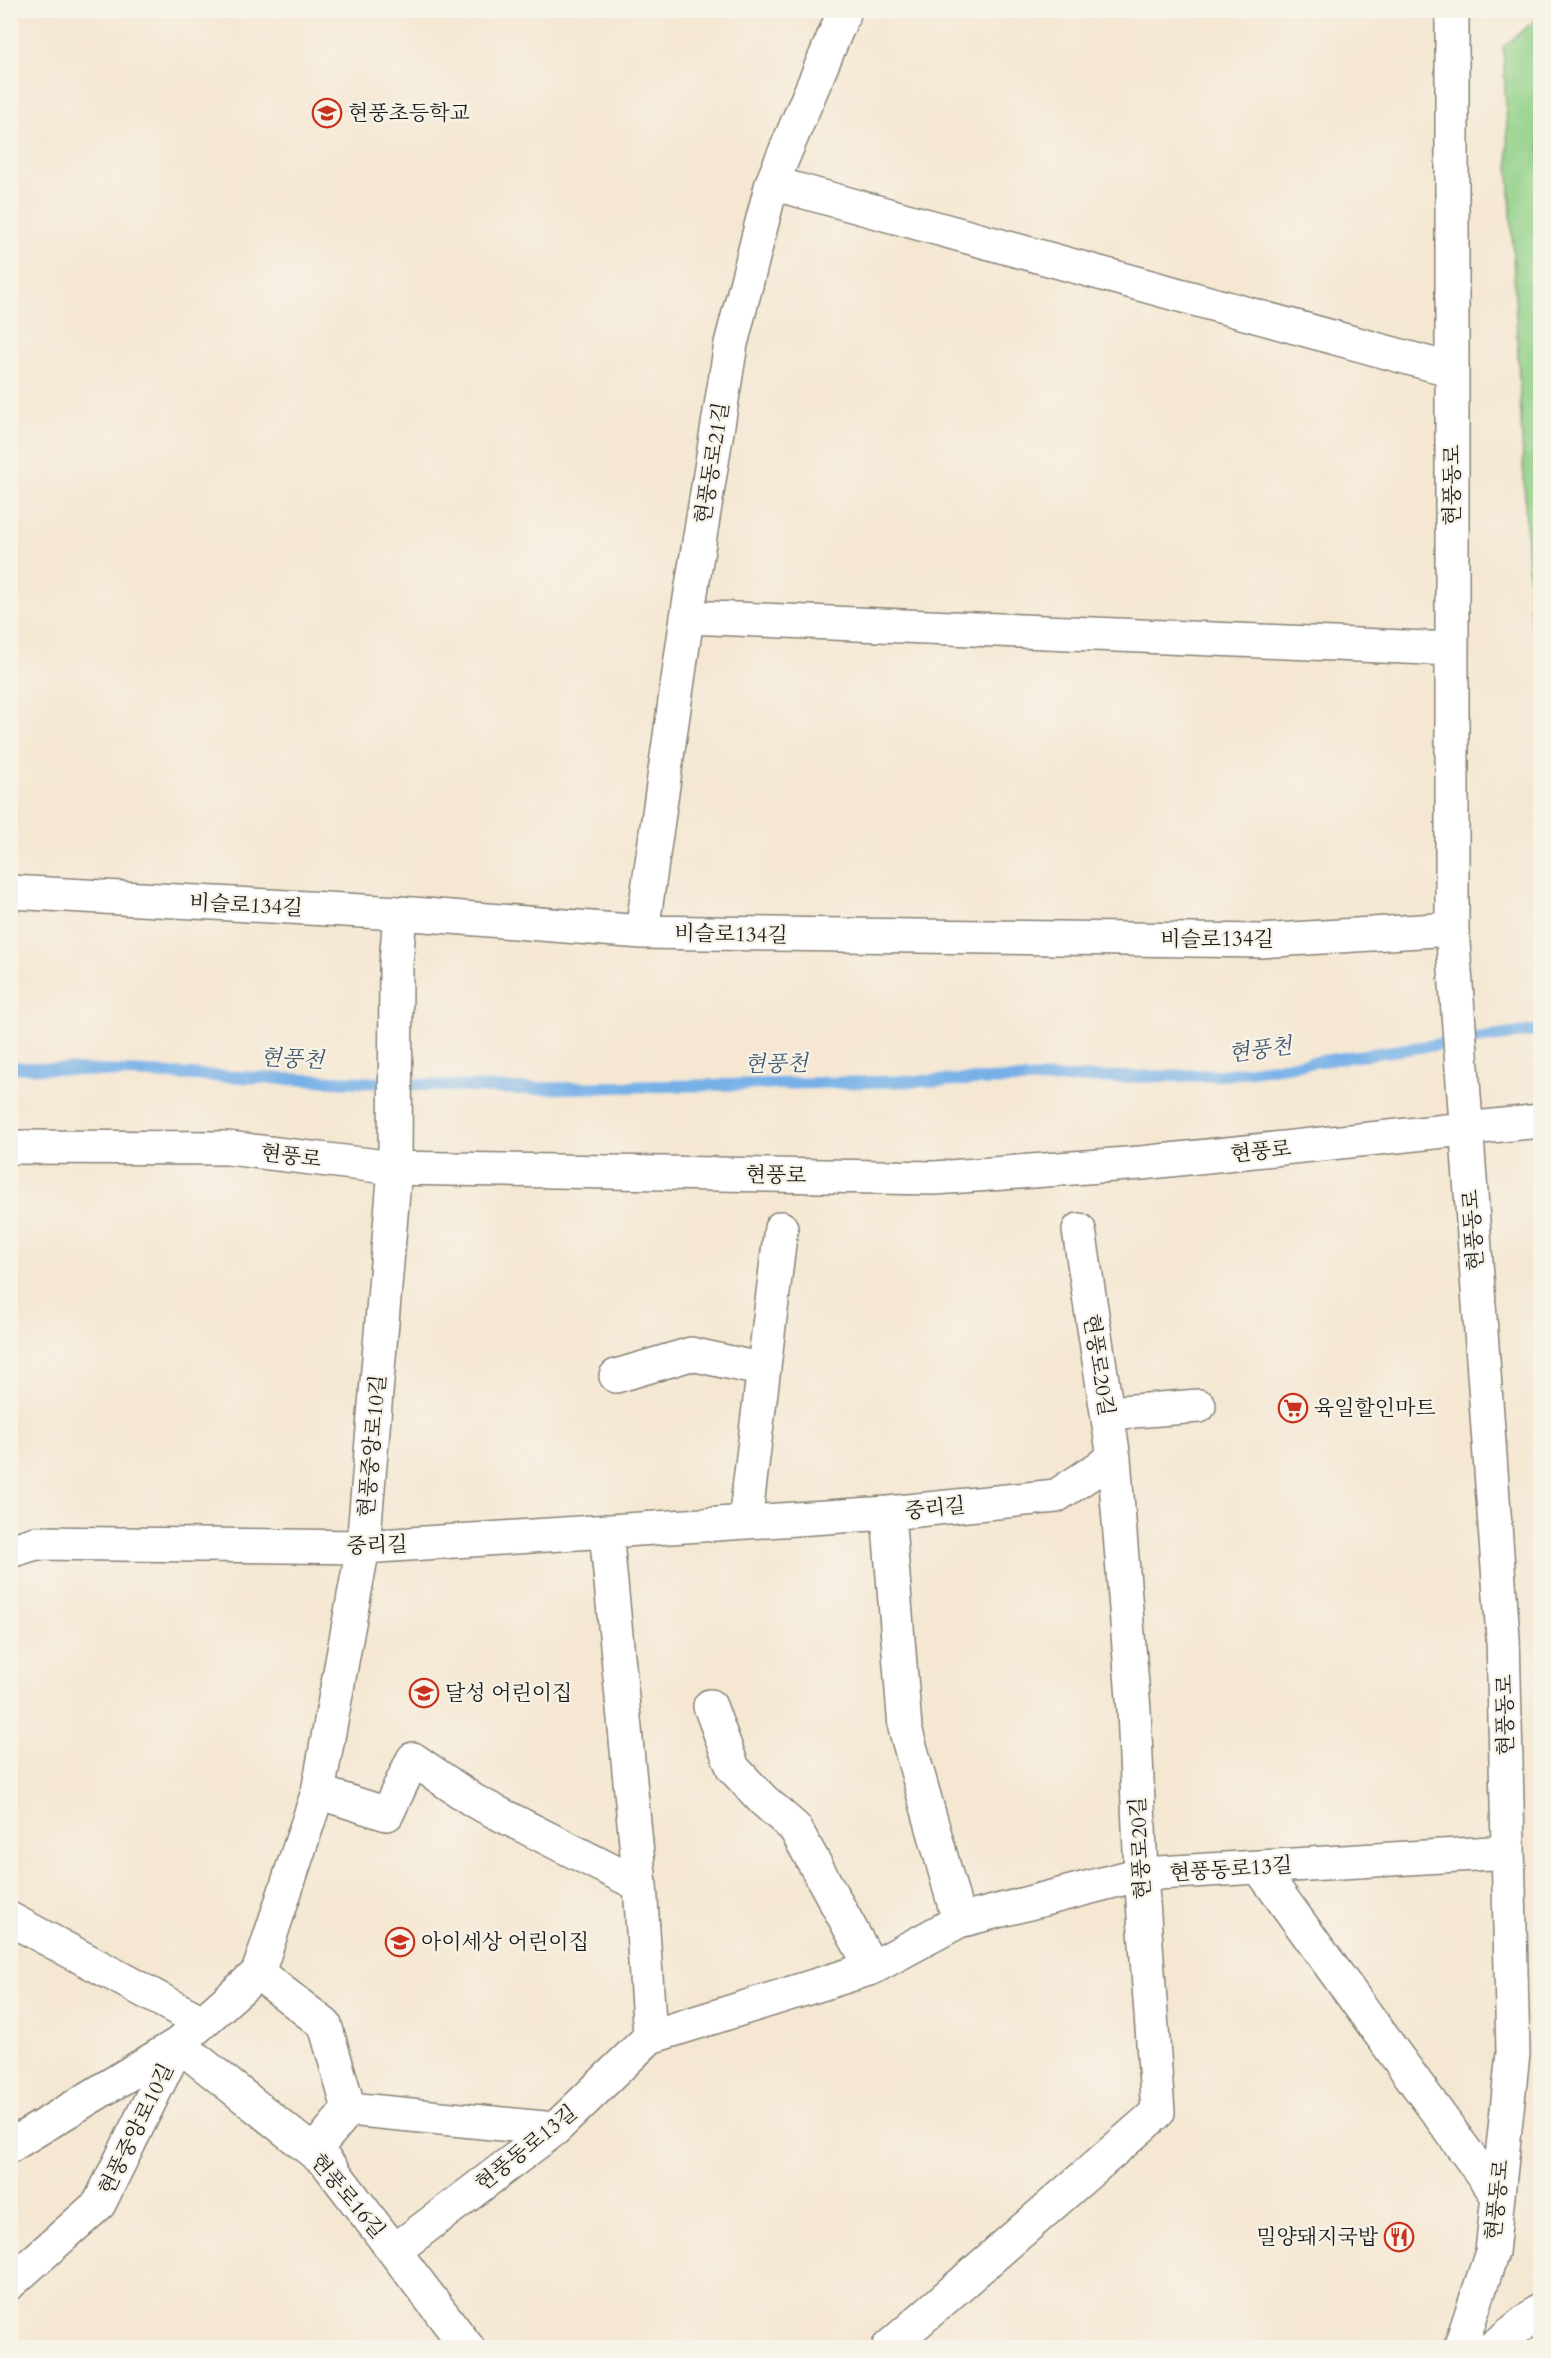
<svg xmlns="http://www.w3.org/2000/svg" width="1551" height="2358" font-family="Cardo,'Noto Serif KR',serif">
<rect width="100%" height="100%" fill="#f7f3e8"/>
<filter id="ink" filterUnits="userSpaceOnUse"><feTurbulence type="fractalNoise" baseFrequency=".0167" numOctaves="2"/><feDisplacementMap in="SourceGraphic" scale="12" xChannelSelector="R" yChannelSelector="G"/><feConvolveMatrix kernelMatrix="1 2 1 2 8 2 1 2 1" color-interpolation-filters="sRGB"/></filter>
<filter id="wash" filterUnits="userSpaceOnUse"><feTurbulence type="fractalNoise" baseFrequency=".008" numOctaves="4" result="noise"/><feDisplacementMap in="SourceGraphic" scale="24" xChannelSelector="R" yChannelSelector="G"/><feGaussianBlur stdDeviation="1.35" result="paint"/><feColorMatrix in="noise" values="0 0 0 0 0 0 0 0 0 0 0 0 0 0 0 0 0 1.4 0 .05"/><feComposite in="paint" operator="in"/></filter>
<g filter="url(#wash)">
<rect width="100%" height="100%" fill="#f5e7d2"/>
<path fill="#90d087" stroke="#567652" stroke-width="1.5" d="M1540,16V629L1531,625L1503,47Z"/>
<g fill="none" stroke-linecap="round" stroke-linejoin="round">
<path stroke="#76b0e7" stroke-width="12" d="M10,1067L517,1089L1223,1075L1540,1030"/>
</g>
</g>
<g filter="url(#ink)">
<g fill="none" stroke-linecap="round" stroke-linejoin="round">
<g stroke="#888277" stroke-width="36">
<path id="minor" d="M1452,10V929L1503,1637L1513,2053L1492,2252L1460,2348
M772,183L1452,370
M687,617L1452,649
M10,892L400,913L642,932L1260,941L1452,929
M642,932L687,617L731,344L772,183L845,10
M10,1147L228,1148L395,1168L935,1178L1141,1163L1540,1121
M616,1376L691,1354L764,1370
M1107,1413L1199,1406
M888,1513L905,1728L959,1921
M745,1522L781,1228
M606,1531L640,1885L650,2037
M10,1551L36,1543L363,1547L888,1513L1056,1496L1114,1458
M710,1706L733,1768L763,1800L795,1828L872,1968
M318,1792L387,1814L413,1759L474,1801L640,1885
M1259,1867L1498,2196
M10,1919L202,2022
M258,1973L325,2025L349,2109L313,2152
M349,2109L555,2129
M10,2146L178,2044L258,1973L318,1792L363,1547L395,1168L396,964L400,913
M394,2251L555,2129L650,2037L872,1968L959,1921L1141,1874L1508,1852
M10,2283L99,2204L178,2044L327,2163L468,2348
M888,2348L1158,2112L1141,1874L1134,1710L1114,1458L1079,1230
M1492,2348L1540,2310"/>
</g>
<use href="#minor" stroke="#fff" stroke-width="33"/>
</g>
</g>
<defs>
<g id="school-ring" transform="scale(1.5)"><circle r="9.5" fill="#f7f3e8" stroke="#c8321e" stroke-width="1.5"/><path d="M0-5L7-2L0 1L-7-2ZM-4 1L0 2.5L4 1V4Q0 6-4 4Z" fill="#c8321e"/></g>
<g id="supermarket-ring" transform="scale(1.5)"><circle r="9.5" fill="#f7f3e8" stroke="#c8321e" stroke-width="1.5"/><path d="M-6-5.5h2.5l.6 2H6L4.5 2H-2.5L-4.4-4H-6ZM-1.5 3.2a1.3 1.3 0 1 0 .1 0ZM3 3.2a1.3 1.3 0 1 0 .1 0Z" fill="#c8321e"/></g>
<g id="restaurant-ring" transform="scale(1.5)"><circle r="9.5" fill="#f7f3e8" stroke="#c8321e" stroke-width="1.5"/><path d="M-5-6h1v4h1v-4h1v4h1v-4h1v5L-1.5 .5V6h-2V.5L-5-1ZM5-6V6H3V1.5H1.5Q1.5-4 5-6Z" fill="#c8321e"/></g>
</defs>
<g fill-rule="evenodd">
<use href="#school-ring" x="327" y="113"/>
<use href="#supermarket-ring" x="1293" y="1408"/>
<use href="#school-ring" x="424" y="1693"/>
<use href="#school-ring" x="400" y="1942"/>
<use href="#restaurant-ring" x="1399" y="2237"/>
</g>
<g text-anchor="middle" stroke-width="4.5" stroke-linejoin="round" paint-order="stroke">
<g font-size="21" fill="#1c1c1c" stroke="#f7f3e8" text-anchor="start">
<text x="348" y="120">현풍초등학교</text>
<text x="1314" y="1415">육일할인마트</text>
<text x="445" y="1700">달성 어린이집</text>
<text x="421" y="1949">아이세상 어린이집</text>
<text x="1378" y="2244" text-anchor="end">밀양돼지국밥</text>
</g>
<g font-size="21" fill="#1c1c1c" stroke="#f7f3e8">
<text transform="translate(712 463) rotate(-81)" y="7">현풍동로21길</text>
<text transform="translate(1452 485) rotate(-90)" y="7">현풍동로</text>
<text transform="translate(246 905) rotate(3)" y="7">비슬로134길</text>
<text transform="translate(731 934) rotate(1)" y="7">비슬로134길</text>
<text x="1217" y="946">비슬로134길</text>
<text transform="translate(1261 1151) rotate(-6)" y="7">현풍로</text>
<text transform="translate(291 1156) rotate(7)" y="7">현풍로</text>
<text transform="translate(776 1175) rotate(1)" y="7">현풍로</text>
<text transform="translate(1473 1230) rotate(-94)" y="7">현풍동로</text>
<text transform="translate(1099 1365) rotate(81)" y="7">현풍로20길</text>
<text transform="translate(372 1446) rotate(-85)" y="7">현풍중앙로10길</text>
<text transform="translate(935 1508) rotate(-6)" y="7">중리길</text>
<text transform="translate(377 1545) rotate(-2)" y="7">중리길</text>
<text transform="translate(1505 1715) rotate(-91)" y="7">현풍동로</text>
<text transform="translate(1140 1848) rotate(-93)" y="7">현풍로20길</text>
<text transform="translate(1231 1869) rotate(-4)" y="7">현풍동로13길</text>
<text transform="translate(136 2129) rotate(-64)" y="7">현풍중앙로10길</text>
<text transform="translate(526 2148) rotate(-39)" y="7">현풍동로13길</text>
<text transform="translate(348 2196) rotate(50)" y="7">현풍로16길</text>
<text transform="translate(1497 2200) rotate(-84)" y="7">현풍동로</text>
</g>
<g font-size="22" font-style="italic" fill="#40576d" stroke="#f7f3e8">
<text transform="translate(1260 1049) rotate(-8)" y="8">현풍천</text>
<text transform="translate(292 1058) rotate(3)" y="8">현풍천</text>
<text transform="translate(776 1063) rotate(-1)" y="8">현풍천</text>
</g>
</g>
<rect width="1551" height="2358" fill="none" stroke="#f7f3e8" stroke-width="36"/>
</svg>
